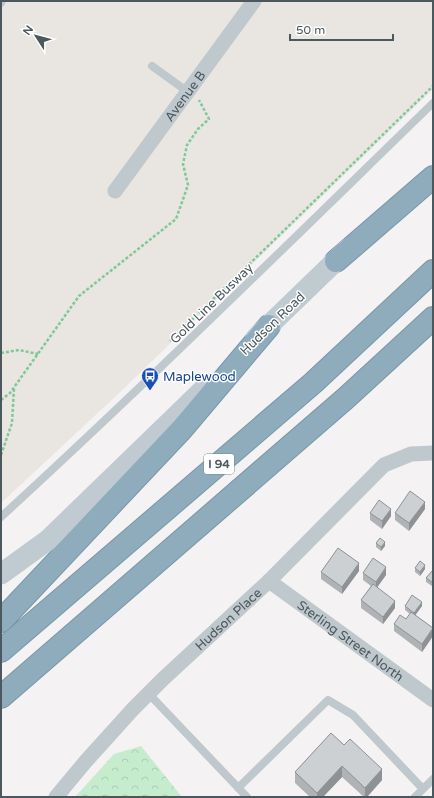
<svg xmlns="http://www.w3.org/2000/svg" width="434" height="798" font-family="'Varela Round',sans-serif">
<defs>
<pattern id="forest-crowns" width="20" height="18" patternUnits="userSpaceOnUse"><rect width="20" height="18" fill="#c5edcd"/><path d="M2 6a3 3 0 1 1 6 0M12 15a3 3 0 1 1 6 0" fill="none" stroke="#abcdb2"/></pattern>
</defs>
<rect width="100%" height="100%" fill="#f4f2f2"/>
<path fill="#e9e5e0" d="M1,1H433V89L117,395L1,503Z"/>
<path fill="url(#forest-crowns)" d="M141,746L182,797H75L114,754Z"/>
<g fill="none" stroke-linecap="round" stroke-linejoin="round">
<g stroke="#7997a7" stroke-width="24">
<path id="highway" d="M336,261L433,177
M1,621L182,429L269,326
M1,651L313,383L433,271
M1,697L346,398L433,318"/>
</g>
<path stroke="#7fc897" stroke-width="2.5" stroke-dasharray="3 2" stroke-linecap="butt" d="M170,341L433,86
M1,353L19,350L38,354
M1,400L10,393L79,296L176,219L188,185L183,164L187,145L198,129L209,119L199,100
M1,455L12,423L14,388"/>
<path stroke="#bfc8cd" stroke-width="8" d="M1,3L2,1
M152,66L188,92
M1,517C148,382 290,242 433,103
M148,693L247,797
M238,788L328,700L353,715L423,789
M415,797L433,779"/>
<g stroke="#bfc8cd" stroke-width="15">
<path id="s1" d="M115,191L254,1"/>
<path id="s2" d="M269,581L433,700"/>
<path id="s3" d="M56,797L86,761L133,709L163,679L269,581L384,465L411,454L433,453"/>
</g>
<path stroke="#bfcbd1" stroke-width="21" d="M256,338L348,249
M1,574L48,540L209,384"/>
<use href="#highway" stroke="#8eacbc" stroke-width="22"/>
</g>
<path fill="#afb3b5" d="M425,509L409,531L395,520V513Z
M370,513L391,516L382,529L370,520Z
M376,543L385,546L381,551L376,547Z
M415,568L425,569L420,576L415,572Z
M359,571L342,594L321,579V572Z
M433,572L432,586L426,582V578Z
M363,573L386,575L377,587L395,608L383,624L361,608V600L371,586L363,580Z
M405,606H422L415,615L433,628V636L422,652L394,631V624L406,619L410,614L405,610Z
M433,639V649L432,648V641Z
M331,733L382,780L367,797H364L342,777L323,797H310L295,783V772Z"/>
<path fill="#8f9294" d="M425,502V509L409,531V523Z
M391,509V516L382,529V521Z
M385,542V546L381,551V547Z
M359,563V571L342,594V587Z
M425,565V569L420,576V572Z
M386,567V575L376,589V582Z
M395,601V608L383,624V617Z
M422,602V606L414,617V613Z
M433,629V636L422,652V644Z
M342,766V777L323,797H317V793Z
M382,769V780L367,797H365V788Z"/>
<path fill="#ccd0d3" stroke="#8f9294" d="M410,491L425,502L409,523L395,513Z
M379,500L391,509L382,521L370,513Z
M380,538L385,542L381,547L376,543Z
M338,548L359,563L342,587L321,572Z
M373,558L386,567L376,582L363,573Z
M420,561L425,565L420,572L415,568Z
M432,571L433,572V581L432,582L426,578Z
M373,584L395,601L383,617L361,600Z
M412,595L422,602L414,613L405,606Z
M411,612L433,628L422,644L394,624L400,615L406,619Z
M331,733L344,745L350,739L382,769L365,788L342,766L317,793L295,772Z"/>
<defs>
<g id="bus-pin" transform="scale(0.9)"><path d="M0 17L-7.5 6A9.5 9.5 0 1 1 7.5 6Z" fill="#1a4fb4" stroke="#fff"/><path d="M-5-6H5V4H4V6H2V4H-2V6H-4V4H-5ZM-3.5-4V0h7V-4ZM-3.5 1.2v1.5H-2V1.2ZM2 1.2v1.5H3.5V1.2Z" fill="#fff"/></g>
</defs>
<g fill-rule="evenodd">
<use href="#bus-pin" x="150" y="376"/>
</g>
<g text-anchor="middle" stroke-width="3" stroke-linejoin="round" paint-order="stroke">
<rect fill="#fff" stroke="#818a8e" stroke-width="1" x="204" y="454" width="30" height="20" rx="3"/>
<g font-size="12" font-weight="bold" fill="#4b585e">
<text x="219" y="468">I 94</text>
</g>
<g font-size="13" fill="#4b585e" stroke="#fff">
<text dy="5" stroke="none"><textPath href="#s1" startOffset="118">Avenue B</textPath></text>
<text transform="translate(211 303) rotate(-44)" y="5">Gold Line Busway</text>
<text transform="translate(272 323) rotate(-44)" y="5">Hudson Road</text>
<text dy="5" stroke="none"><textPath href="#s3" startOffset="248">Hudson Place</textPath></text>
<text dy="5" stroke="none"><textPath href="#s2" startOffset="101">Sterling Street North</textPath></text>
</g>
<g font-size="13" fill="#164399" stroke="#fff" text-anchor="start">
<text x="163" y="381">Maplewood</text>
</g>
</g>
<rect width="434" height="798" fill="none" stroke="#4b585e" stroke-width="4"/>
<g transform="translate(36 36) rotate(306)" stroke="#ffffff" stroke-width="3" paint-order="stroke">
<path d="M0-3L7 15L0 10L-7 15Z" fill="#4b585e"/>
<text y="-6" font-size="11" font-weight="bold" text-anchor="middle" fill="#4b585e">N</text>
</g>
<path d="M290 34v6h103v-6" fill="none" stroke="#4b585e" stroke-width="2"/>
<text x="296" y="34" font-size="12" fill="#4b585e" stroke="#ffffff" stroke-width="3" paint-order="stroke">50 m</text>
</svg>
